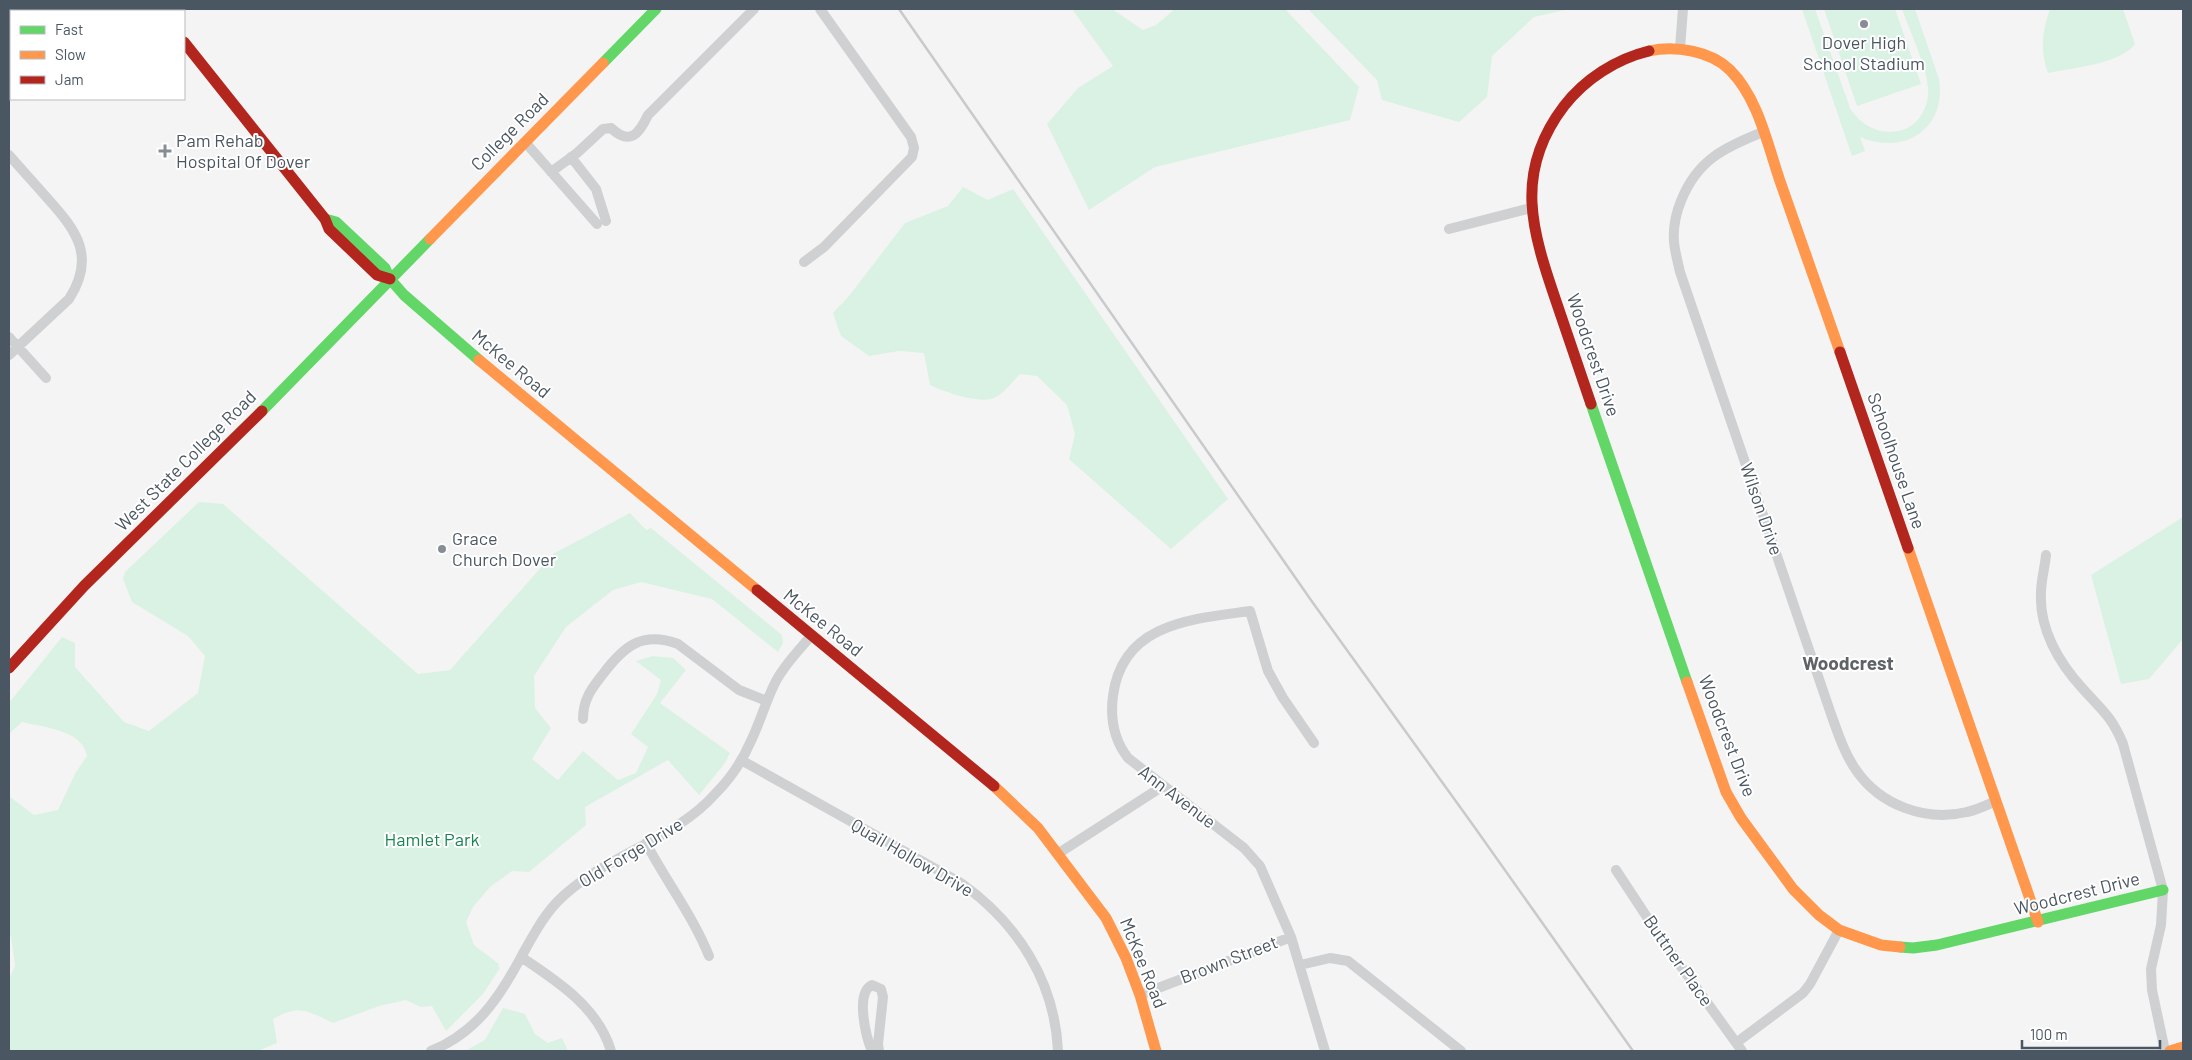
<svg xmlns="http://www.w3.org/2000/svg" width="2192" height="1060" font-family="Barlow,sans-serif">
<rect width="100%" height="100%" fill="#f4f4f4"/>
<path fill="#d9f2e3" d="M1072,9H1112L1143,30L1156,25L1175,9H1285L1359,87L1350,120L1155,167L1089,210L1047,124L1078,88L1113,66Z
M1308,9H1569L1534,17L1492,56L1487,97L1459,122L1382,100L1377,80Z
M1802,9H1815L1850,108C1871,143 1922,140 1928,96C1931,76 1909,29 1902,9H1915L1939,79C1947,129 1904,156 1860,137L1865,151L1852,156Z
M1824,9H1895L1921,84L1857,106Z
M2050,9H2123L2135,44C2121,64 2071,68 2048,73C2040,51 2042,31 2050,9Z
M963,187L988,200L1013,189L1228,499L1171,549L1069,459L1075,434L1067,405L1037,376L1020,374C1013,381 1003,395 994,398C978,404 945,392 930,385L924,353L899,351L869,356L841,336L833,313L849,296L905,223L948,206Z
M199,502L223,504L418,674L450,670L553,554L630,513L646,530L651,528L782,635L783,643L778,652L712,599L641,582L613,590L566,627L534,676L535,708L551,728L532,759L555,778L558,780L583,751L618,780L636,773L648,747L631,734L657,694L661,680L636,661L653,656L673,658L686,670L660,703L730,753L725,763L699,795L668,760L585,807L586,825L529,872L512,871L490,887L473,907L466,922L474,945L499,964L498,966L500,968L483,994L446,1031L432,1006L421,1007L406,1000L379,1006L333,1023C308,1011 299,1004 273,1019L277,1043L258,1051H9V979L15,966L11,936L9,934V796L34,815L58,810L76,772L87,756C82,729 44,728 22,722L9,734V703L62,637L75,643V667L124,722L149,731L198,693L205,656L188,636L132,602L123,579L125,572Z
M2183,517V639L2149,679L2121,684L2091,575Z
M503,1008L525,1014L535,1034L548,1043L562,1038L568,1051H465L485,1040Z"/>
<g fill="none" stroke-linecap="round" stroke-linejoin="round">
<path stroke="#ced0d2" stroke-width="10" d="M1680,48L1683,9
M1763,132C1725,147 1697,160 1681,201C1676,213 1673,228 1674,242C1675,252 1678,263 1680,272L1831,714C1838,733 1844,753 1856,770C1880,805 1925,822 1967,812C1977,810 1987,805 1996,801
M525,142L597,224
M9,155C22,170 35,184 48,199C77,231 96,257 69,299L9,355
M571,157L596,189L606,221
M551,172L577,153L603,129L611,128C630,146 639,134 648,115L754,9
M1449,229L1531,208
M804,262L824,247L912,157L914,148L911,137L820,9
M9,337L46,378
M2046,555C2045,567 2041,580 2041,593C2039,629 2059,663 2083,689C2102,710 2112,717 2123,744L2163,890L2161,925L2151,969L2152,990L2165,1051
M583,719C583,699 592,688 603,674C624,646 642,631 678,644L739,690L767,701
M1314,743L1283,698L1268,671L1250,611C1192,619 1122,623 1113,696C1110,719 1114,740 1128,758L1244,848L1260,866L1291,937L1325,1051
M741,760L961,883C1017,923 1055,981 1058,1051
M646,843C666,881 693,916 709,956
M1059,853L1163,786
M1616,870L1662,940L1742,1051
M521,957C557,981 598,1007 611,1051
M1300,965L1330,958L1348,961L1461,1051
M1140,995L1291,937
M1736,1043L1803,993L1810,984L1839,930
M431,1051C475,1033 498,1000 520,959C531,939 542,918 557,902C603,855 673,842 716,793C730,779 742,761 750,743C760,723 766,700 776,681C785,664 799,650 811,636
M872,1051C866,1037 855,993 872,985L881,989L883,997L878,1044L879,1051"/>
<path stroke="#63d668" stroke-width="11" d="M603,63L656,9
M325,219L336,222L385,268L390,279L404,295L479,360
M1591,404L1687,682
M262,411L430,239
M1900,947L1913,948L1937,945L2163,890"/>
<path stroke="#ff974d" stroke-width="11" d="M1649,51C1675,45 1711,51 1730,70C1759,99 1768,147 1781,184C1801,240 1820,296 1840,352
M430,239L603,63
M479,360L757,590
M1908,548L2038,922
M1687,682L1726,792L1741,818L1793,889L1819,915L1839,930L1881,945L1900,947
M994,786L1038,828L1106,918L1126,958L1140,995L1156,1051
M2170,1051L2183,1047"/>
<path stroke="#b3261e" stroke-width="11" d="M157,9L159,11
M184,42L325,219L329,229L377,275L390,279
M1840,352L1908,548
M1591,404C1580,371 1568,337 1557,304C1532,231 1513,173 1564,106C1585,79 1616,59 1649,51
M757,590L994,786
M9,668L84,586L262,411"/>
<path stroke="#c9cacc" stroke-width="2.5" d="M899,9L1313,603L1473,825L1633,1051"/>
</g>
<g fill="#868d94" stroke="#fff" stroke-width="2">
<circle cx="1864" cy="24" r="5"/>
<path d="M162.5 143.5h5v5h5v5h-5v5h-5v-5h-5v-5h5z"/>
<circle cx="442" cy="549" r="5"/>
</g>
<g text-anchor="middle" stroke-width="4" stroke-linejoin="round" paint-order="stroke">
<g font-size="18" fill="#4a5661" stroke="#fff" text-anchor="start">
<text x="1864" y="49" text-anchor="middle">Dover High<tspan x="1864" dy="21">School Stadium</tspan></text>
<text x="176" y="147">Pam Rehab<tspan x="176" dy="21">Hospital Of Dover</tspan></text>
<text x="452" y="545">Grace<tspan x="452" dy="21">Church Dover</tspan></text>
</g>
<g font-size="18" fill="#4a5661" stroke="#fff">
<text transform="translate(510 132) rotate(-45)" y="6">College Road</text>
<text transform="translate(1593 355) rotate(71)" y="6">Woodcrest Drive</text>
<text transform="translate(511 364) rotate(40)" y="6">McKee Road</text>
<text transform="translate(186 461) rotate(-45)" y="6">West State College Road</text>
<text transform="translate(1896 461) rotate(71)" y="6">Schoolhouse Lane</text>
<text transform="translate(1761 509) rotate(71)" y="6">Wilson Drive</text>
<text transform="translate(823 623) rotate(39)" y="6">McKee Road</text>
<text transform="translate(1727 736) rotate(69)" y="6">Woodcrest Drive</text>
<text transform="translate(1177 797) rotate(37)" y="6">Ann Avenue</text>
<text transform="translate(631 853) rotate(-31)" y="6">Old Forge Drive</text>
<text transform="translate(912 858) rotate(30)" y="6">Quail Hollow Drive</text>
<text transform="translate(2077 894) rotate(-14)" y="6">Woodcrest Drive</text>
<text transform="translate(1229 960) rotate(-21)" y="6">Brown Street</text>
<text transform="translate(1678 961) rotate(55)" y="6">Buttner Place</text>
<text transform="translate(1143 963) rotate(68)" y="6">McKee Road</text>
</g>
<g font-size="18" fill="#17864f" stroke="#fff">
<text x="432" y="846">Hamlet Park</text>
</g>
<g font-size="19" font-weight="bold" fill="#5f6368" stroke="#fff">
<text x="1848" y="670">Woodcrest</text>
</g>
</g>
<rect width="2192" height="1060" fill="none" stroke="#4a5661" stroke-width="20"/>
<rect x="10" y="10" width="175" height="90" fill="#ffffff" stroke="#b7bbc0"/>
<rect x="20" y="26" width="25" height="8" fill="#63d668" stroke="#b7bbc0"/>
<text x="55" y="35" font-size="15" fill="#4a5661">Fast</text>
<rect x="20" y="51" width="25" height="8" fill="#ff974d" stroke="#b7bbc0"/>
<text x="55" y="60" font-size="15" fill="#4a5661">Slow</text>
<rect x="20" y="76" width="25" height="8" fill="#b3261e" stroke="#b7bbc0"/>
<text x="55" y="85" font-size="15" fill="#4a5661">Jam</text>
<path d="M2022 1040v8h138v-8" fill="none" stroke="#4a5661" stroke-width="2.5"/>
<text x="2030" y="1040" font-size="15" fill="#4a5661" stroke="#ffffff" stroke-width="4" paint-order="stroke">100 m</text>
</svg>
